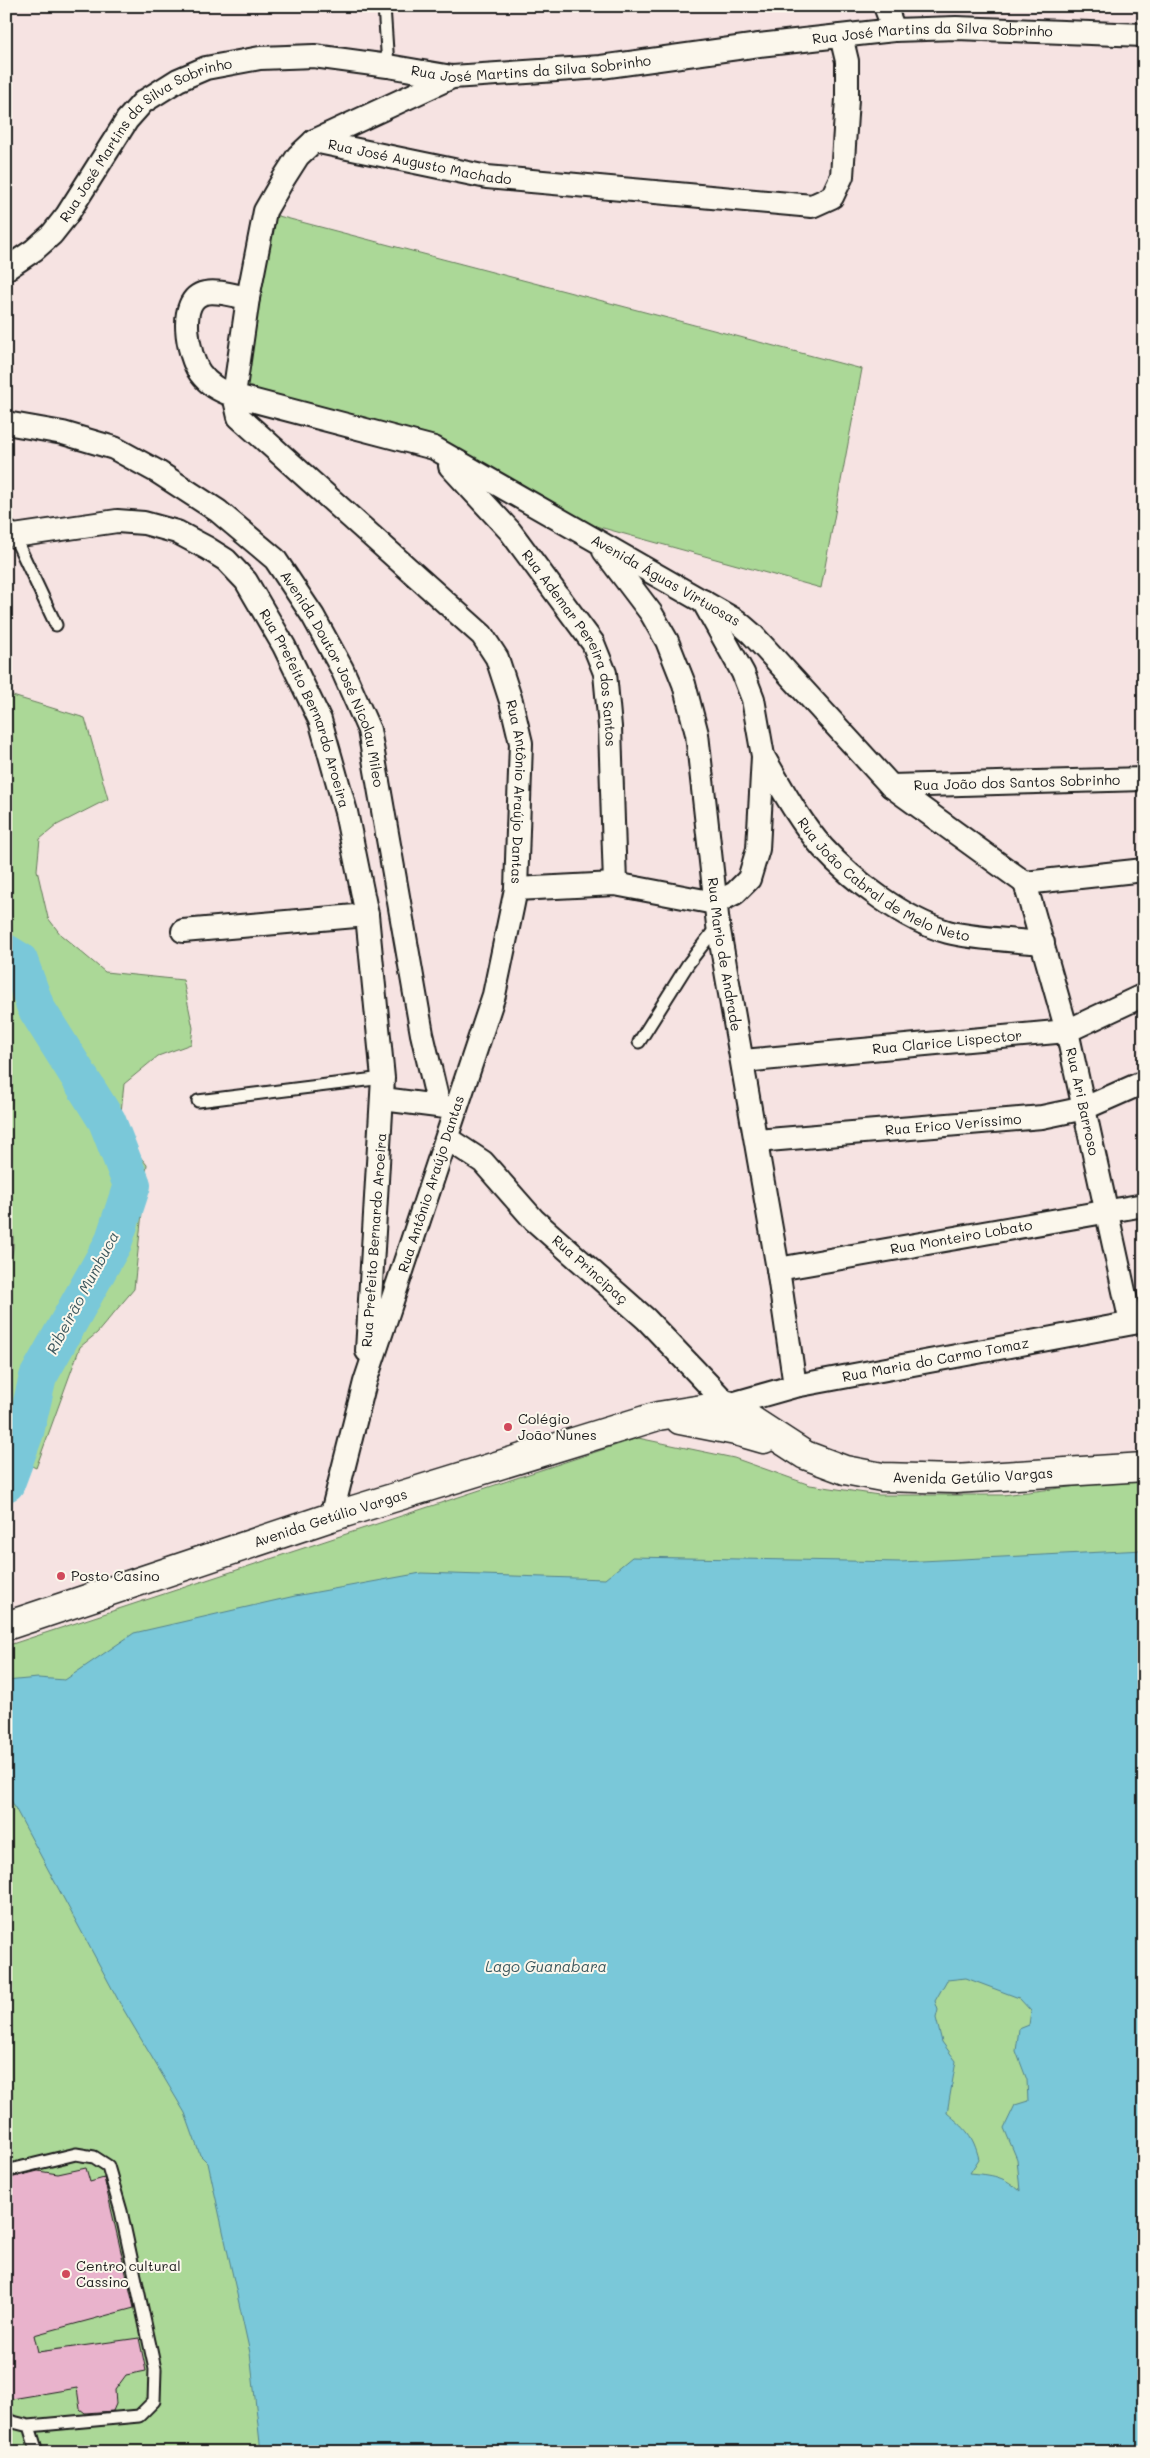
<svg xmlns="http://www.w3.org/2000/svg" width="1150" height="2458" font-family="Mali,sans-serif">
<rect width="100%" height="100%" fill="#f6e3e2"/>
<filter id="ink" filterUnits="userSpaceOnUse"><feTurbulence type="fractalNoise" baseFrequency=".02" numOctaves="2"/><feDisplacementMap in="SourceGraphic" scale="10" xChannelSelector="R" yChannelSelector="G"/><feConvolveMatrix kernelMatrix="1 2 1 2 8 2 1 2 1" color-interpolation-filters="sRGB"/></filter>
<g filter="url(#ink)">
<path fill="#abd897" stroke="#647a5a" d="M267,213L862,369L821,588L581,522L448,443L238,392Z
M6,694L85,718L108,799L57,825L40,839L37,870L48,918L61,935L105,972L183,980L193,1028L191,1044L158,1056L124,1084L119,1131L147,1165L134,1289L97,1333L80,1347L36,1468L6,1454V1268C18,1249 13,1227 6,1208Z
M638,1438L734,1458L810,1485L879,1495H1003L1144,1478V2452H6V1646Z"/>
<path fill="#7ac8d9" stroke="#54838d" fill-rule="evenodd" d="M1144,1550V2452H261L250,2353L208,2163L200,2155L185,2113L122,2007L6,1791V1681L38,1678L65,1680L134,1633L295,1596L421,1573L605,1579L632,1557L901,1562ZM966,1978L1019,1998L1031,2011L1029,2025L1019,2029L1016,2051L1027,2080L1028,2101L1015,2105L1004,2128L1017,2159L1020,2191C1004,2176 992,2175 970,2173L979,2159C973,2135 966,2129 947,2113L956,2061L942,2042L936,2018L938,2010L935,2001L947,1980Z"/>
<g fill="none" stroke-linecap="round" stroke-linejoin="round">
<path stroke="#7ac8d9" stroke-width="38" d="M6,953L19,961L36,1008L107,1121L132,1185L113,1243L38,1377L25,1432L6,1483"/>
</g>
<path fill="#e9b3cc" stroke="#1c1c1c" d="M86,2168L90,2182L104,2178L134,2308L34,2335L38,2352L139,2338L146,2371L126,2375L115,2390L116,2404L113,2411L85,2413L80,2409L77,2388L6,2400V2181L14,2177L38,2171L58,2174Z"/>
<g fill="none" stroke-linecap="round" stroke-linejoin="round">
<g stroke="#1c1c1c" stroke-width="15">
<path id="service" d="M384,6L388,66
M14,536L56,625
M639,1042L688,964L718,925
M198,1101L383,1078
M6,2171L76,2154L94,2157L108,2166L121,2211L155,2369L154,2401L139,2416L29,2426L9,2421L6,2416
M29,2426L37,2452"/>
</g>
<g stroke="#1c1c1c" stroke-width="26">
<g id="minor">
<path d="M885,6L894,30"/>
<path id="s1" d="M452,77L314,141L487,177L812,206L832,197L842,176L847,99V61L841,36"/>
<path id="s2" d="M314,141L298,156L284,178L265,211L248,298L234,395L239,417L482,635L497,658L511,701L521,743L516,889L494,995L365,1382L331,1517"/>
<path id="s3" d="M6,269L34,250L52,234L67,215L127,120L143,102L178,80L206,68L260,58L314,56L388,66L452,77L601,67L759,45L894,30L956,28L1144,35"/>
<path id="s4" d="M248,298C236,296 217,290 205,293C176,299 188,356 200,373C209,385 218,390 232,395L434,448L737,621L752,634L891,786L1025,883"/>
<path id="s5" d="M6,423L63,433L114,448L158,472L218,511L275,559L313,616L342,669L369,730L422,1034L439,1106"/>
<path id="s6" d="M450,466L510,531L593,643L605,673L610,727L615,884"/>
<path id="s7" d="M6,532L14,536L117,521L144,523L177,532L207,548L226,560L246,581L284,646L320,720L346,812L367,915L383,1078L367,1351"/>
<path id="s8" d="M604,551L651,613L667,641L684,684L697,734L718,925L778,1269L795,1386"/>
<path id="s9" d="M763,756C781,787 799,821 823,848C853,881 905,920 948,932C974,939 1015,940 1043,943"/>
<path id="s10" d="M891,786L1144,779"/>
<path id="s11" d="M1025,883L1067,1031L1131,1323"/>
<path d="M1025,883L1144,870"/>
<path d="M516,889L615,884L715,903L735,893L749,879L758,849L763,756L753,699L743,673L703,601"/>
<path d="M183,931L367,915"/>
<path id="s12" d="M743,1061L1067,1031L1144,995"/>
<path d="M383,1099L453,1108"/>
<path id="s13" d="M448,1139L483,1162L534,1220L646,1319L728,1405L795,1386L1144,1321"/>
<path id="s14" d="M756,1141L1042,1117L1085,1108L1144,1082"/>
<path id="s15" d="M778,1269L1144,1205"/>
</g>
</g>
<g stroke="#1c1c1c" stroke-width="31">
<g id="secondary">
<path d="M680,1420L736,1431L764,1439"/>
<path id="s16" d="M6,1626L331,1517L658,1416L728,1405L805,1455L845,1470L882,1477L955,1479L1144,1467"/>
</g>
</g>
<use href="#service" stroke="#fbf7ec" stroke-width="11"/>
<use href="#minor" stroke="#fbf7ec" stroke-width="22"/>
<use href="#secondary" stroke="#fbf7ec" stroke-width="28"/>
</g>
</g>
<g fill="#d1495b" stroke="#fbf7ec" stroke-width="2">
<circle cx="508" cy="1427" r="5"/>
<circle cx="61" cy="1576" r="5"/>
<circle cx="66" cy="2274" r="5"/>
</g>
<g text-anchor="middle" stroke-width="4" stroke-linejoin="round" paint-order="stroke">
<g font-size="14" fill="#1c1c1c" stroke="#fbf7ec">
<text dy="5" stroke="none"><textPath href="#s3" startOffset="1022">Rua José Martins da Silva Sobrinho</textPath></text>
<text dy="5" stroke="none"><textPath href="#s3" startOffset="618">Rua José Martins da Silva Sobrinho</textPath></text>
<text dy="5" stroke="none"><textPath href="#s3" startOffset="196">Rua José Martins da Silva Sobrinho</textPath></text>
<text dy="5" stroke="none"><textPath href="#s1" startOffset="260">Rua José Augusto Machado</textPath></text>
<text dy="5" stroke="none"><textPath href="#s4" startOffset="649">Avenida Águas Virtuosas</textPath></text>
<text dy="5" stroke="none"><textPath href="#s6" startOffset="224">Rua Ademar Pereira dos Santos</textPath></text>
<text dy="5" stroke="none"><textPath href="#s5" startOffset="442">Avenida Doutor José Nicolau Mileo</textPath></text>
<text dy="5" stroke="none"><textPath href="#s7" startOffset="401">Rua Prefeito Bernardo Aroeira</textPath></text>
<text dy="5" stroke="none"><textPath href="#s10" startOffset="126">Rua João dos Santos Sobrinho</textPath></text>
<text dy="5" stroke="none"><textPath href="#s2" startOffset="786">Rua Antônio Araújo Dantas</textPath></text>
<text dy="5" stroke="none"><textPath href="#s9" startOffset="179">Rua João Cabral de Melo Neto</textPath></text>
<text dy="5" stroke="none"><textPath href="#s8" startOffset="430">Rua Mario de Andrade</textPath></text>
<text dy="5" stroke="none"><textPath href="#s12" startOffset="205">Rua Clarice Lispector</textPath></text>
<text dy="5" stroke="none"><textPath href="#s11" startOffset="226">Rua Ari Barroso</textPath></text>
<text dy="5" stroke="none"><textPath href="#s14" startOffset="198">Rua Erico Veríssimo</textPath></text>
<text transform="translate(431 1184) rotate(-72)" y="5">Rua Antônio Araújo Dantas</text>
<text dy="5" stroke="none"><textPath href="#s15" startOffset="186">Rua Monteiro Lobato</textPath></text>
<text transform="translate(374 1240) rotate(-86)" y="5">Rua Prefeito Bernardo Aroeira</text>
<text dy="5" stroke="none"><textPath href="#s13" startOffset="194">Rua Principaç</textPath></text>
<text dy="5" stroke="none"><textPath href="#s13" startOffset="600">Rua Maria do Carmo Tomaz</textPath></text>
<text dy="5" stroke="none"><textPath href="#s16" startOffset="1019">Avenida Getúlio Vargas</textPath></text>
<text dy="5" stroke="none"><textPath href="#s16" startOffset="342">Avenida Getúlio Vargas</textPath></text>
</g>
<g font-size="14" fill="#1c1c1c" stroke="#fbf7ec" text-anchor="start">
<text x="518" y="1424">Colégio<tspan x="518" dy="16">João Nunes</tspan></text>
<text x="71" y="1581">Posto Casino</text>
<text x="76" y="2271">Centro cultural<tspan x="76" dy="16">Cassino</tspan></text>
</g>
<g font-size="15" font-style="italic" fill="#3d585e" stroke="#fbf7ec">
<text transform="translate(83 1293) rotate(-62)" y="5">Ribeirão Mumbuca</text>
<text x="546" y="1972">Lago Guanabara</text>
</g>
</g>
<rect width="1150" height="2458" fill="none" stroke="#fbf7ec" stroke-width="25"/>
<rect x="12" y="12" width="1125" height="2433" fill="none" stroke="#1c1c1c" stroke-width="2" filter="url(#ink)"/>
</svg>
